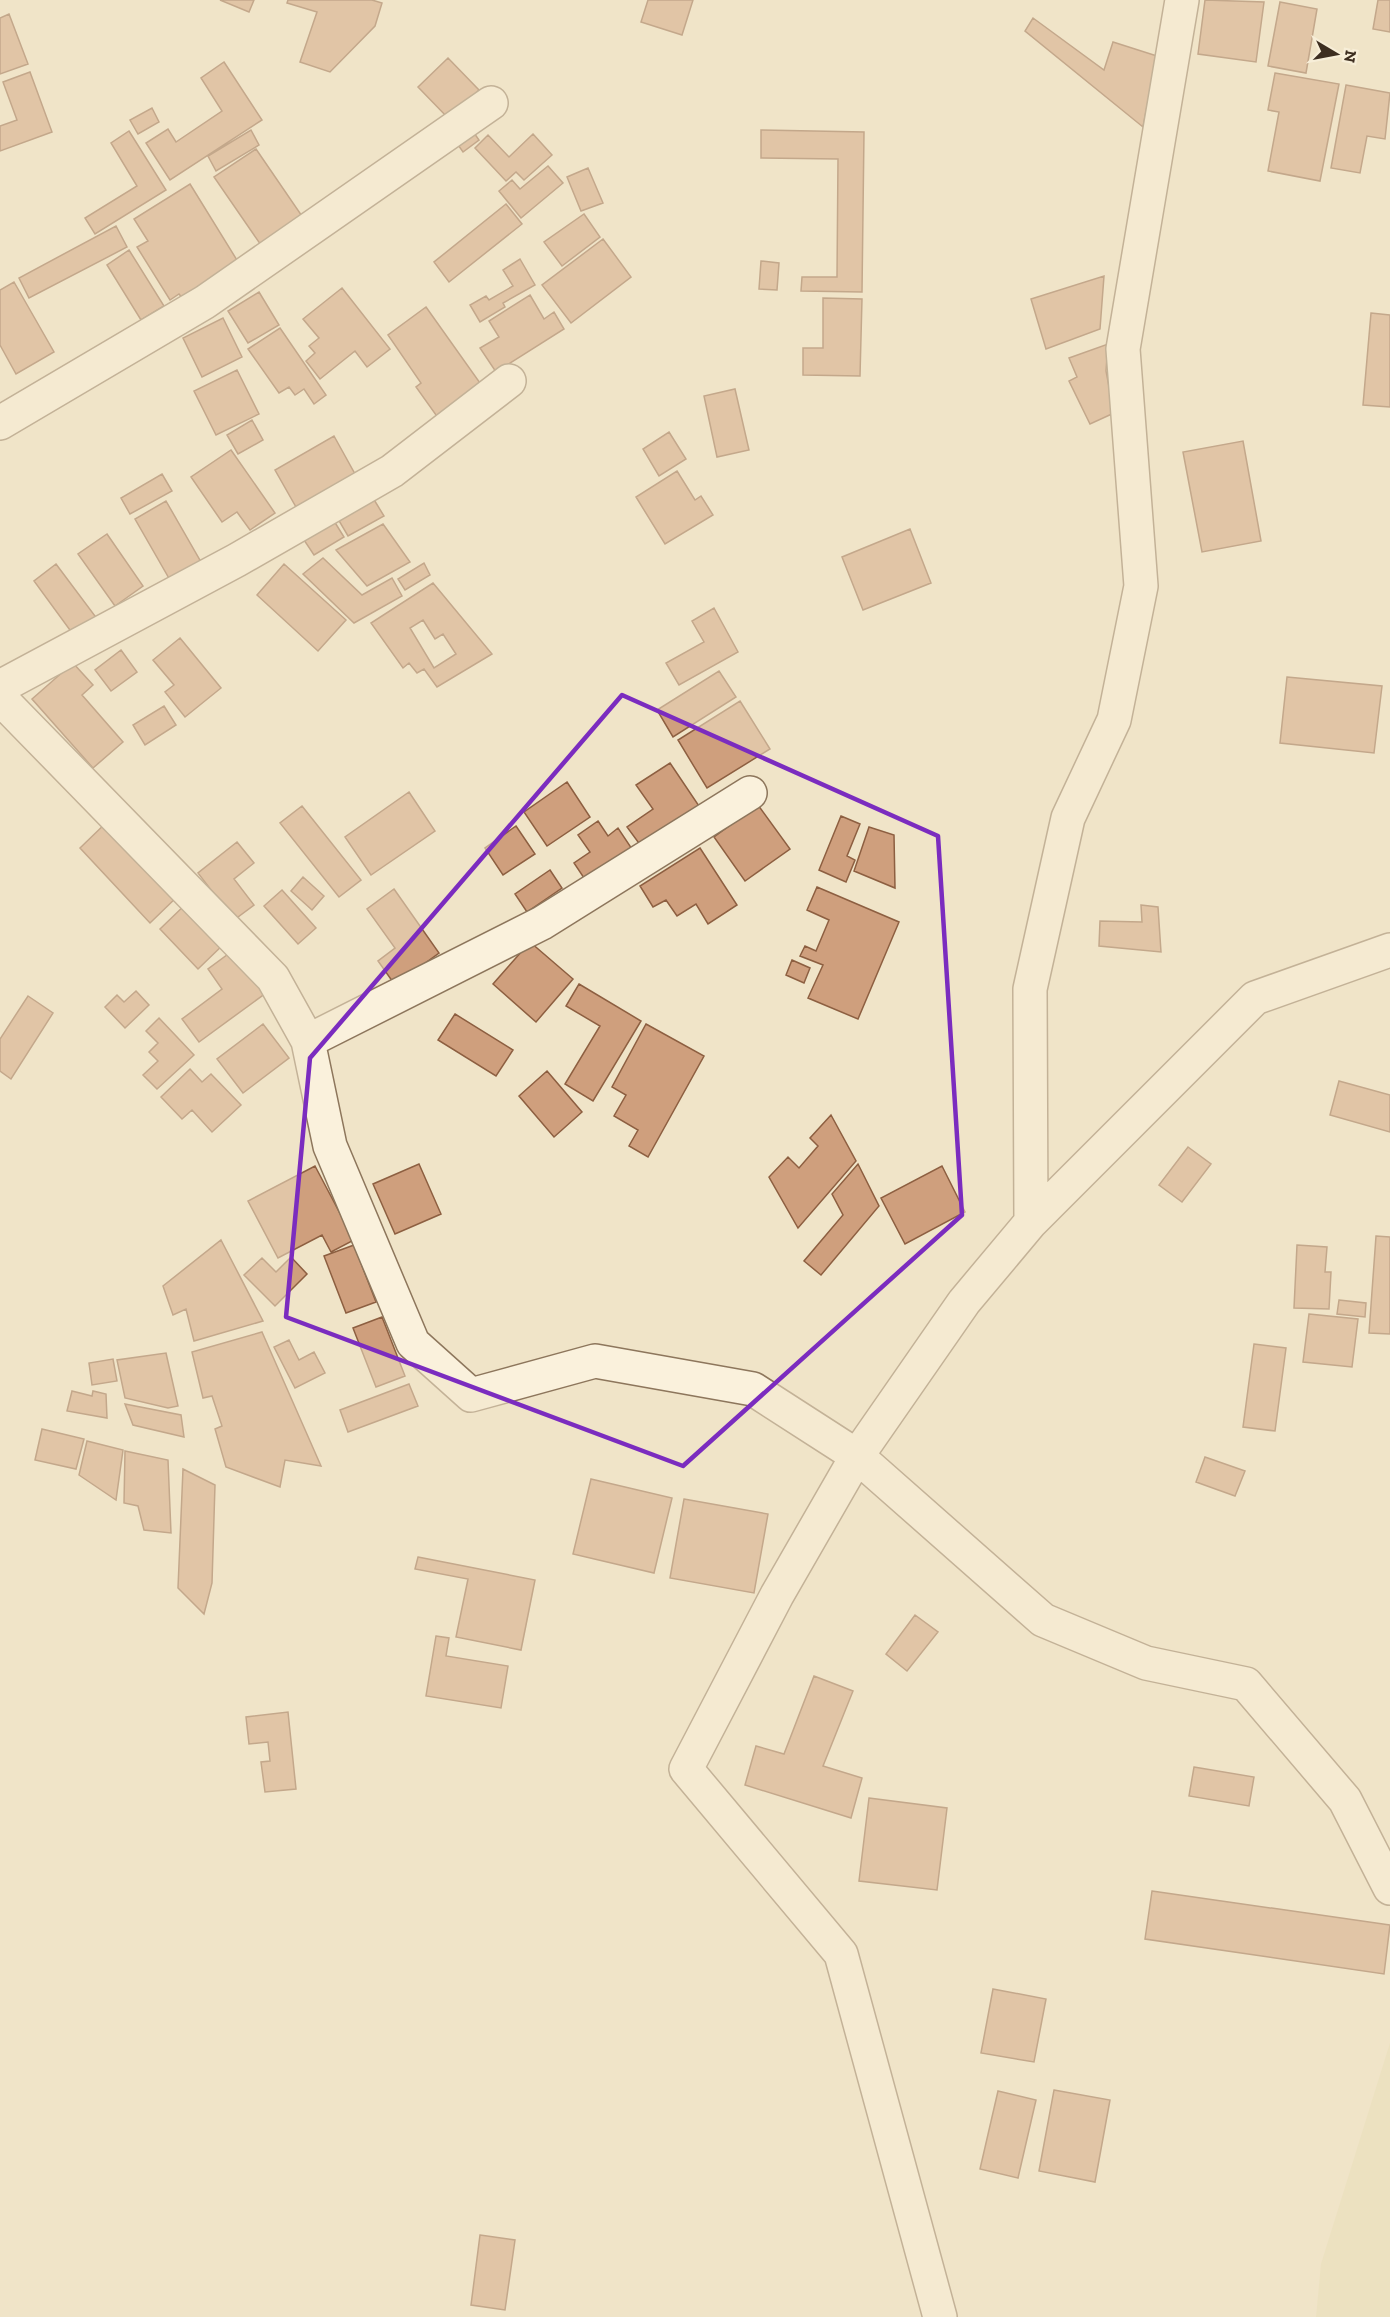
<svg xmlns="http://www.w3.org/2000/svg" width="1390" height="2317" font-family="'Zilla Slab',serif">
<rect width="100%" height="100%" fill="#f0e4c8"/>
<path fill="#e6deb5" d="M1390,2043V2317H1316L1321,2264Z"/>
<path fill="#cf9f7d" stroke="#8d5f41" stroke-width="1.5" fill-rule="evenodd" d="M220,0H254L249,12Z
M288,0H372L382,3L375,26L330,72L300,62L317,12L287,3Z
M648,0H693L682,35L641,22Z
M1205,0L1264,2L1256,62L1198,54Z
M1378,0H1390V32L1373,29Z
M1280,2L1317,9L1306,73L1268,66Z
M9,14L28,64L0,74V18Z
M1033,18L1104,70L1113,42L1157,56L1143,127L1025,31Z
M448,58L479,90L449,119L418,87Z
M224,62L262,120L170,180L146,143L168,129L176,142L222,111L201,78Z
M30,72L52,132L0,151V126L17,120L3,82Z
M1275,73L1339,84L1320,181L1268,171L1279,112L1268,110Z
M1346,85L1390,93L1385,139L1367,136L1360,173L1331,168Z
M152,108L159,122L138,134L130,120Z
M251,130L259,145L216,171L208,156Z
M472,130L479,140L463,152L456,142Z
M761,130L864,132L862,292L801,291L802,277H837L838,159L761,158Z
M129,131L166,190L95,234L85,218L137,186L111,143Z
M533,134L552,155L524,180L516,172L506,181L475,148L488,135L509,157Z
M256,149L304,219L263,248L214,177Z
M548,166L563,183L521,218L499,191L512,180L520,189Z
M588,168L603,203L581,211L567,177Z
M190,184L240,265L184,300L179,294L170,300L137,247L148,241L134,219Z
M506,204L522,224L449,282L434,262Z
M584,214L600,237L562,266L544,242Z
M116,226L127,247L29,298L19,278Z
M603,239L631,277L571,323L542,285Z
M129,250L164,306L141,320L107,265Z
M520,259L535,285L503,303L505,307L480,322L470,305L486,296L489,300L513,286L503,270Z
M761,261L779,263L777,290L759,289Z
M1104,276L1100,329L1046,349L1031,299Z
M14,282L54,352L16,374L0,345V290Z
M342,288L390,349L367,367L355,351L320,379L306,361L315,353L309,346L319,338L303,319Z
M259,292L279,325L248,343L228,311Z
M530,295L544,319L554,312L564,329L496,372L480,348L499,337L489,321Z
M823,298L862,299L860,376L803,375V348H823Z
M426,307L485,390L441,422L416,387L421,383L388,335Z
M1371,313L1390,315V407L1363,405Z
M223,318L242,357L202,377L183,338Z
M280,328L326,395L314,404L304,389L295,395L289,387L279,393L248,349Z
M1108,344L1106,371L1114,413L1090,424L1069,381L1077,377L1069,358Z
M237,370L259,414L216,435L194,391Z
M735,389L749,450L717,457L704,396Z
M252,420L263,440L238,454L227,435Z
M669,432L686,459L659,476L643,449Z
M334,436L355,474L296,507L275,470Z
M1243,441L1261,541L1202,552L1183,452Z
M231,450L275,513L250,530L237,512L222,522L191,477Z
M677,471L695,500L701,496L713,515L665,544L636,497Z
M162,474L172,491L130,514L121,498Z
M373,498L384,516L348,536L338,519Z
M166,501L201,562L170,580L135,519Z
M334,521L344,537L314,555L304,540Z
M383,524L410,562L367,586L336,550Z
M910,529L931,583L863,610L842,557Z
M107,534L143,586L115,606L78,554Z
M323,558L362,595L392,578L402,596L354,623L303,574Z
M424,563L430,575L405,590L398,579Z
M56,564L98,620L75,637L34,581Z
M284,564L346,620L318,651L257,595Z
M433,583L492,654L437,687L424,669L417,673L409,663L403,668L371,623ZM423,620L435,639L443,634L456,654L434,668L410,628Z
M714,608L738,652L679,685L666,663L704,642L692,621Z
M180,638L221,688L185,717L165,692L174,685L153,660Z
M121,650L137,672L111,691L95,670Z
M73,663L93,685L82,695L123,742L93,768L32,699Z
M719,671L736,697L673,737L657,710Z
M1287,677L1382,686L1374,753L1280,743Z
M740,701L770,749L707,788L678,740Z
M164,706L176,725L145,745L133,725Z
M670,763L699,806L641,846L627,827L653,809L636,785Z
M567,782L590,817L547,846L524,812Z
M409,792L435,831L371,875L345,837Z
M758,805L790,849L745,881L714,837Z
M302,806L361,880L339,897L280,823Z
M841,816L860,824L847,856L855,860L846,882L819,870Z
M111,818L181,893L150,923L80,848Z
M598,821L608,836L618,828L632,849L586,881L574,863L590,852L578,835Z
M516,826L535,854L503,875L485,848Z
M869,827L894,835L895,888L854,871Z
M237,842L254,863L234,879L254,905L234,920L198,873Z
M700,848L737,905L708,924L696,904L677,916L666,900L653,907L640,886Z
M550,870L562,888L527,912L515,894Z
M303,877L324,896L312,910L291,891Z
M817,887L899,922L858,1019L808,998L823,965L800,956L805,946L816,951L829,920L807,910Z
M394,889L439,953L395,985L378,961L395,948L367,909Z
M282,890L316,928L298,944L264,906Z
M189,901L227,941L198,969L160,929Z
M1141,905L1158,907L1161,952L1099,946L1100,921L1142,922Z
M530,942L573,979L536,1022L493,984Z
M235,949L266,993L199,1042L182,1019L222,989L208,969Z
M792,960L810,968L804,983L786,975Z
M579,984L641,1021L593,1101L565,1084L600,1026L566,1006Z
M136,991L149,1005L125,1028L105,1007L117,995L124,1002Z
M28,996L53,1013L11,1079L0,1071V1039Z
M455,1014L513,1050L496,1076L438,1040Z
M159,1018L194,1055L157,1089L143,1075L158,1061L149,1052L158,1043L146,1031Z
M263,1024L289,1058L243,1093L217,1059Z
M646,1024L704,1056L648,1157L629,1146L638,1130L614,1116L626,1095L612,1087Z
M190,1069L202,1082L211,1074L241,1105L212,1132L192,1110L182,1119L161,1097Z
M547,1071L582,1112L554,1137L519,1096Z
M1339,1081L1390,1095V1132L1330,1115Z
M831,1115L856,1161L798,1228L769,1177L788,1157L799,1168L818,1146L810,1138Z
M1188,1147L1211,1164L1182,1202L1159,1185Z
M419,1164L441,1214L395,1234L373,1184Z
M858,1164L879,1206L821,1275L804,1261L843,1215L832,1194Z
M315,1166L354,1240L331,1252L322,1235L278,1258L248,1201Z
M942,1166L965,1212L905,1244L881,1198Z
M1376,1236L1390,1237V1334L1369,1333Z
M221,1240L263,1321L194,1341L186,1309L173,1315L163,1286Z
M354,1245L376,1302L346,1313L324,1256Z
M1297,1245L1327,1247L1325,1272H1331L1329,1309L1294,1308Z
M291,1257L307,1274L275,1306L244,1275L262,1258L276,1272Z
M1339,1300L1366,1303L1365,1317L1337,1314Z
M1309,1314L1358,1319L1352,1367L1303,1362Z
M382,1317L405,1376L376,1387L353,1328Z
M262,1332L321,1466L285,1460L280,1487L226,1467L215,1429L222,1426L212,1396L203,1398L192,1352Z
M289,1340L299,1360L314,1352L325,1373L295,1388L274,1347Z
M1254,1344L1286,1348L1275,1431L1243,1427Z
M166,1353L178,1406L168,1408L125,1398L117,1360Z
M113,1359L117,1381L92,1385L89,1363Z
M409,1384L418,1406L348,1432L340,1410Z
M72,1391L92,1396L93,1391L106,1394L107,1418L67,1411Z
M125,1404L181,1415L184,1437L133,1425Z
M42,1429L84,1439L76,1469L35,1460Z
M87,1441L123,1450L116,1500L79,1475Z
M125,1451L168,1460L171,1533L144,1530L138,1506L124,1503Z
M1205,1457L1245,1471L1235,1496L1196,1482Z
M183,1469L215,1485L212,1583L204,1614L178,1588Z
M591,1479L672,1498L654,1573L573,1554Z
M684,1499L768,1514L754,1593L670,1578Z
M418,1557L535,1580L521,1650L456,1637L468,1579L415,1569Z
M915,1615L938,1632L907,1671L886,1654Z
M436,1636L449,1638L446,1656L508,1666L501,1708L426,1696Z
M814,1676L853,1691L823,1766L862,1778L851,1818L745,1785L756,1746L784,1754Z
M288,1712L296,1789L265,1792L261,1762L270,1761L268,1742L249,1744L246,1717Z
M1194,1767L1254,1777L1249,1806L1189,1796Z
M869,1798L947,1808L937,1890L859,1881Z
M1152,1891L1390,1925L1384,1974L1145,1939Z
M993,1989L1046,1999L1034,2062L981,2053Z
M1054,2090L1110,2100L1095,2182L1039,2171Z
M998,2091L1036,2100L1018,2178L980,2169Z
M480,2235L515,2240L505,2310L471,2305Z"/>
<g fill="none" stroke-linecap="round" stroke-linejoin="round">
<g stroke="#8d765c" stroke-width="36">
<path id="street" d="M0,423L205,302L491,103
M0,687L237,560L392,471L509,381
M0,698L273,978L308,1041L330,1146L413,1343L471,1395L595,1361L753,1389L857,1456L1043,1620L1146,1663L1246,1684L1345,1800L1390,1888
M308,1041L542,923L750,793
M1031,1222L1030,989L1068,818L1114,720L1141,586L1123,349L1182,0
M940,2317L841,1954L686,1769L777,1595L857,1456L964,1302L1031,1222L1255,998L1390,950"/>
</g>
<use href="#street" stroke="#faf1dc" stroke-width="33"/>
</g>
<path d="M0 0H1390V2317H0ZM622,695L938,836L962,1215L683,1466L286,1317L310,1058Z" fill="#f0e4c8" fill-opacity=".55" fill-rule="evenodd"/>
<path fill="none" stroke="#7b2cbf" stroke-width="4.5" stroke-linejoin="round" d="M622,695L938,836L962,1215L683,1466L286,1317L310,1058Z"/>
<g transform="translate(1336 54) rotate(100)" stroke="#f7eed8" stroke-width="4.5" paint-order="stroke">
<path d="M0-4.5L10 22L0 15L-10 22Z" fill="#3d2e20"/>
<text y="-9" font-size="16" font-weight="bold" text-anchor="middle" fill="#3d2e20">N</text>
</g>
</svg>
